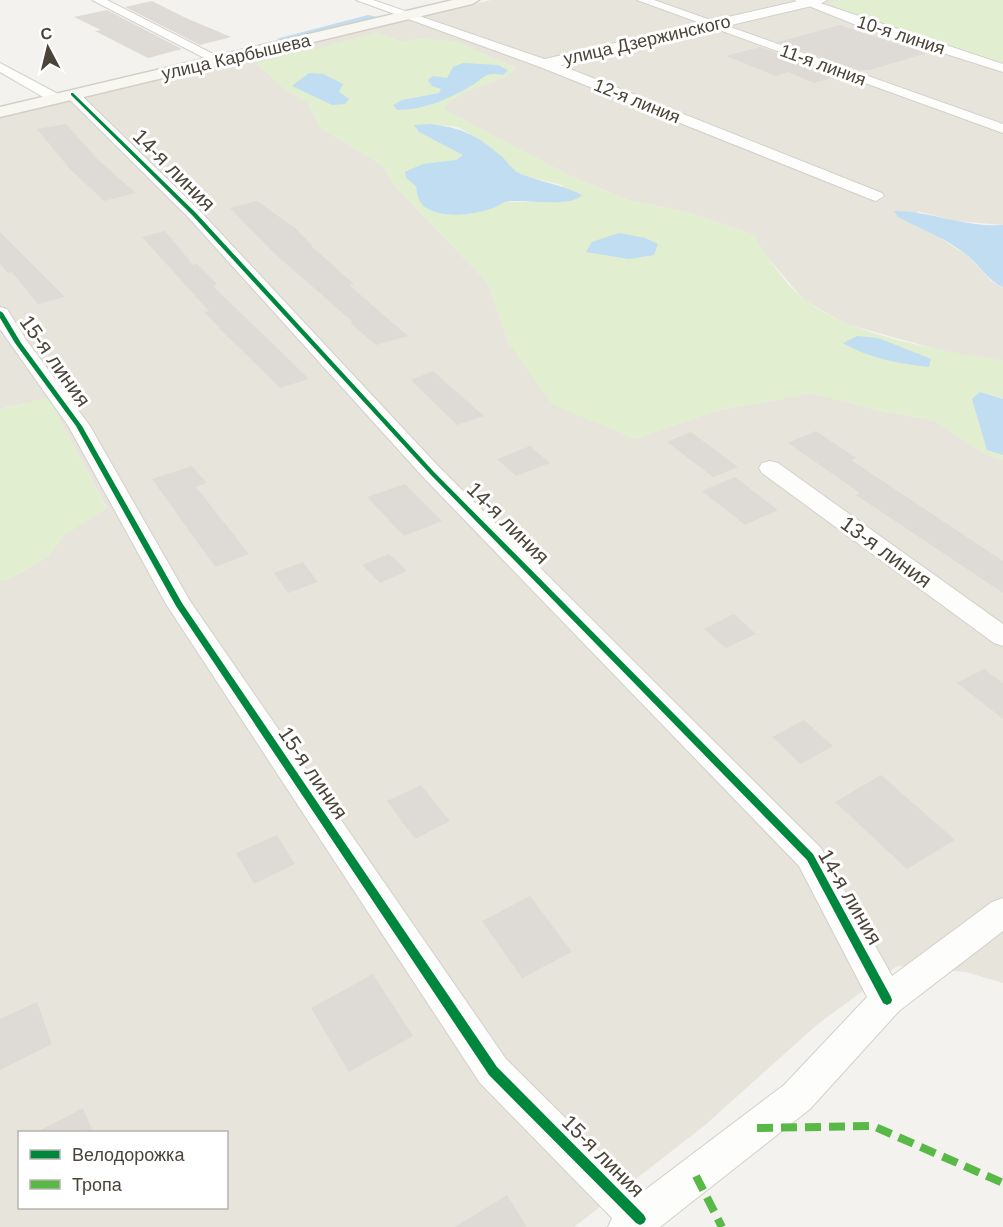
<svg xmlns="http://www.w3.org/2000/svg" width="1003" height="1227" font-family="Helvetica,sans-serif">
<rect width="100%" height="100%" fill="#f4f2ee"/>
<path fill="#e7e4dc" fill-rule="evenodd" d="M491,0H841L824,5L1003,65V225L956,221L917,211L943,240L968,256L991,281L1003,287V361L943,351L846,324L804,300L763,252L754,235L690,213L628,200L568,175L443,109L453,96L505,77L516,68L458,43L423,38L402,42L377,33L257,64L285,89L307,102L321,128L382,165L396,187L488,283L509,344L634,439L715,411L812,393L885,412L933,420L986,454L1003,460V983L966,972L897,966L818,1024L704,1126L574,1227H0V580L9,579L47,557L65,534L107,508L48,398L0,409V118ZM20,1132H226V1208H20Z"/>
<path fill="#e1eecf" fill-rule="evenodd" d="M841,0H1003V65L823,5Z
M377,33L402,42L423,38L458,42L517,69C494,87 462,85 444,109L568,175L628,200L690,213L754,235C765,255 787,287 805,300C853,337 944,351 1003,361V399L981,392L987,450L1003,455V460L986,454L933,420L885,412L812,393L715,411L634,439L552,404L509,344L488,283L396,187L382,165L321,128L307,102L285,89L256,63ZM463,63L474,65L493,73L480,77L472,86L425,107L426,96L439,93L442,89L432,86L429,80L447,78ZM343,84L332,105L293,86ZM431,124L458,127L488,145L511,169L528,177L563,185L557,202H505L469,214L444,213L418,198L416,186L463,155L451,148Z
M48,398L107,509L65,534L47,557L9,579L0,580V409Z"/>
<path fill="#c0ddf1" d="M368,15L378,17L372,21L284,41L276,39Z
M463,63L498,65L508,70L503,75C483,71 484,79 469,87C447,100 422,110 397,110L393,105L402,100L439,93L441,89L432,86L428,80L433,76L447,78L453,67Z
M309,73L323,74L343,84L339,92L349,99L345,104L332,105L292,86Z
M431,124C462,128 477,135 501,156C507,161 510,168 517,172C538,182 561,184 582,195C568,209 524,198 505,202C501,203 497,207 493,208C474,215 442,219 425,207C418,202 417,194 416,186L406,178L405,172L423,164L456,160L463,155L419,132L414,125Z
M894,211C931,211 966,228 1003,225V287C987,280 981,267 968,256C948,239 921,229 898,217Z
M619,233L645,238L658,244L654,255L629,259L586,252L592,242Z
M857,336L878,338L931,359L929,367C897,363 871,359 843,343Z
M980,392L1003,399V455L987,450L972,399Z"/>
<path fill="#dedbd6" d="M152,1L186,18L231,37L200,45L125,7Z
M107,10L182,49L148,58L95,31L101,30L74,17Z
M840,25L873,36L927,53L870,70H858L778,42Z
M760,47L839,76L814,83L788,72L776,76L726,56Z
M66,124L98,160L136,193L104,201L70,169L37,129Z
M257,201L295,228L313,246H311L354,284L349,285L408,336L376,345L350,323L353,322L276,255L230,208Z
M165,231L193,265L197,264L217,284L213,286L309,379L280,388L226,335L204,312L209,311L142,237Z
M0,232L65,297L38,304L12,272L8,273L0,264Z
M433,371L484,416L457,425L411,380Z
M816,431L856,458L851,460L1003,561V593L856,495L860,493L788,443Z
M691,432L738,467L713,477L667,442Z
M530,446L550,463L516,476L497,459Z
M192,466L207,483L196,487L249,554L215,567L152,479Z
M735,477L778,510L745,525L702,491Z
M405,484L442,521L404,536L367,497Z
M389,554L407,571L380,583L362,565Z
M303,562L318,582L288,593L274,573Z
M734,614L756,634L726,648L704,629Z
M984,669L1003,683V719L957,683Z
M804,720L833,746L801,764L772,737Z
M881,775L955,840L907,869L835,802Z
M421,785L450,821L415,839L387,801Z
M277,835L295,864L254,884L236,853Z
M530,896L572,952L522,978L482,921Z
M373,974L413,1036L349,1072L311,1008Z
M37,1002L52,1044L0,1070V1019Z
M83,1108L93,1132H37Z
M507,1195L527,1227H455Z"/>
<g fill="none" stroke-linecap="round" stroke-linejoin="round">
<g stroke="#d2d0cb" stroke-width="2">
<path id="minor" d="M92,0H107L227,61L226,64H216Z
M356,0H373L550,61L882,193L884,196L876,201L870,199L540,67Z
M637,0H654L1003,124V133Z
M794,0H811L1003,64V72L861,27Z
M0,63L60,95L62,98L60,101H50L0,72Z
M72,90L77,91L200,211L440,468L821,848L892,976L992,902L1003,898V931L899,1011L810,1109L660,1227H608L612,1218L480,1083L166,604L69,427L0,329V307L7,309L27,341L90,426L190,601L506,1059L641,1193L784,1085L867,997L799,866L424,478L188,217L67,97L65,94Z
M770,461L778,463L1003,624V646L994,643L762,473L759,468L762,463Z"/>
</g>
<g stroke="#d2d0cb" stroke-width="2">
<path id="tertiary" d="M802,0H827L820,4L545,69L537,64L545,59Z"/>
</g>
<g stroke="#d3cfc5" stroke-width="3">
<path id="secondary" d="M453,0H479L472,4L0,117V107Z"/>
</g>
<use href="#minor" fill="#fdfdfc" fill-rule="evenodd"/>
<use href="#tertiary" fill="#fdfdfc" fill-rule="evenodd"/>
<use href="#secondary" fill="#f7f6f1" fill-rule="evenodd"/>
<path stroke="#58b947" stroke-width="8" stroke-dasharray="16 8" stroke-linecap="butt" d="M757,1128L873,1126L1003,1183
M696,1176L722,1227"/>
<g stroke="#fff" stroke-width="3">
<path id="cycleway" d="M71,93H73L196,213L434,472L813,854L891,997L892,1000L891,1003L887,1005L883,1003L807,860L430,474L192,215L71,95Z
M0,311L3,313L21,343L82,426L182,603L497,1067L644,1215L646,1219L644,1223L640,1225L636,1223L489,1075L176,606L76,426L15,343L0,318Z"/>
</g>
<use href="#cycleway" fill="#00873e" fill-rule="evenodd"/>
</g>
<g text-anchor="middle" stroke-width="6" stroke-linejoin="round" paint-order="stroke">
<g font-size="18" fill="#4b4439" stroke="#fff">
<text transform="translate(901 35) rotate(18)" y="6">10-я линия</text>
<text transform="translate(647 40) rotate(-13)" y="6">улица Дзержинского</text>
<text transform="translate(236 57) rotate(-13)" y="6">улица Карбышева</text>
<text transform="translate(823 65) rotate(20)" y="6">11-я линия</text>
<text transform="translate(637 101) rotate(22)" y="6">12-я линия</text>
</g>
<g font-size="21" fill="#4b4439" stroke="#fff">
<text transform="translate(174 170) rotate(45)" y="7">14-я линия</text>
<text transform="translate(55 361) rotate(55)" y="7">15-я линия</text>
<text transform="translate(508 523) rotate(45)" y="7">14-я линия</text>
<text transform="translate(886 552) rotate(36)" y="7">13-я линия</text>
<text transform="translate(313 773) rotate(56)" y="7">15-я линия</text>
<text transform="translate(850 897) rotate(60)" y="7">14-я линия</text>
<text transform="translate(603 1156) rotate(45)" y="7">15-я линия</text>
</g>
</g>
<rect x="18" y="1131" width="210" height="78" fill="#ffffff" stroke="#b7b4b0" stroke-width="1.5"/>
<rect x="30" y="1150" width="30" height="9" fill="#00873e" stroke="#b7b4b0" stroke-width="1.5"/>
<text x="72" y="1161" font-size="18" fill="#4b4439">Велодорожка</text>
<rect x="30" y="1180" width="30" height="9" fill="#58b947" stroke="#b7b4b0" stroke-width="1.5"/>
<text x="72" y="1191" font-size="18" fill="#4b4439">Тропа</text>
<g transform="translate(48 48) rotate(353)" stroke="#ffffff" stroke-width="4.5" paint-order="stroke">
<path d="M0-4.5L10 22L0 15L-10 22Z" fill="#4b4439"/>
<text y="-9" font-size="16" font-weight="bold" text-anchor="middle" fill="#4b4439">С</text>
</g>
</svg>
